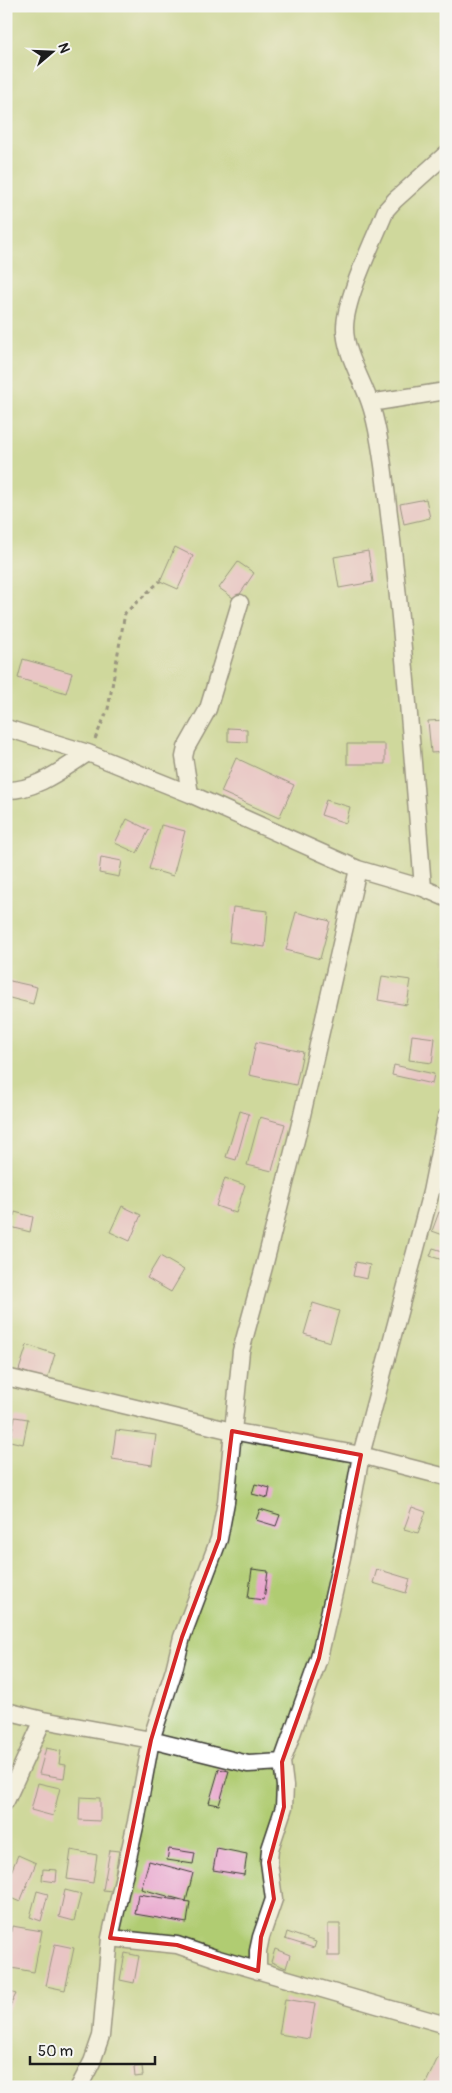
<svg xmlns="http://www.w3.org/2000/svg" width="452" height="2093" font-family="Pangolin,sans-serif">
<rect width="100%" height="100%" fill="#f6f6f2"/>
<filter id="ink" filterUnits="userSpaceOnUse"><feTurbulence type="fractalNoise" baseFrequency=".02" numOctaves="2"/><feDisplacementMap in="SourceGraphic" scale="10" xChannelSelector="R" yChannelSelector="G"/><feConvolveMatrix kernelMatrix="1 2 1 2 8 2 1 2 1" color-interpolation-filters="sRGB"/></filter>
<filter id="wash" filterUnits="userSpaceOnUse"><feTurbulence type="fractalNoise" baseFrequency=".0096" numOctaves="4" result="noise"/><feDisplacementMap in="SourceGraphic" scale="20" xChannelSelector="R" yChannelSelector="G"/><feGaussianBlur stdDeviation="1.12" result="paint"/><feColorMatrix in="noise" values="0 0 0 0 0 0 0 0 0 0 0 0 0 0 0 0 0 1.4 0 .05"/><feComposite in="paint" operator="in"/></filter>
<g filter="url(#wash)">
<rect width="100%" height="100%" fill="#eae1bf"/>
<path fill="#b0cc72" stroke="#667447" d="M6,6H446V2087H6Z"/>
<g id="blocks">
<path fill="#e8a3cc" d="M426,499L430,518L404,524L400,504Z
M175,547L193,556L178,589L160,581Z
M368,551L373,582L339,588L334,557Z
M238,562L254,573L236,600L219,588Z
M23,659L72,673L66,693L18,678Z
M446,720V752L431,753L428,721Z
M228,728L247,729V742L228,741Z
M347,744H385V764H347Z
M236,758L294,785L279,818L221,792Z
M326,800L350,807L346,823L321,815Z
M127,819L149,830L137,853L115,843Z
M161,825L185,831L173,876L149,869Z
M101,857L122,861L119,877L99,873Z
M233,907L268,911L265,947L229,942Z
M296,912L330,921L320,959L286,950Z
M382,976L411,980L407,1005L378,1000Z
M6,980L37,987L33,1004L6,997Z
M412,1035L435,1038L432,1063L409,1060Z
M256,1042L303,1052L296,1085L249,1075Z
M394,1065L434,1074L432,1084L392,1075Z
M240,1111L249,1114L236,1160L226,1157Z
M260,1117L285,1124L272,1171L247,1165Z
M225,1178L245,1185L236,1213L216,1206Z
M122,1206L141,1215L130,1241L110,1232Z
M15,1212L33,1217L30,1232L11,1227Z
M439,1212L446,1215V1236L432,1231Z
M433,1248L446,1252V1261L430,1256Z
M160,1256L184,1270L171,1292L147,1278Z
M356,1262L370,1265L367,1279L353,1276Z
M313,1303L339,1311L330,1342L304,1334Z
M27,1345L55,1354L47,1380L19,1370Z
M15,1417L28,1419L23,1444L10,1441Z
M116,1430L156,1435L152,1465L112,1459Z
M255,1484L270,1488L268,1498L252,1494Z
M412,1507L426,1512L418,1533L404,1529Z
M260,1509L280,1515L276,1526L256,1520Z
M252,1569L268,1571L264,1600L248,1598Z
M377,1569L410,1579L406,1593L373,1583Z
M46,1748L61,1751L59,1764L66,1765L64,1778L39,1774Z
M219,1769L229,1771L219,1805L209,1803Z
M38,1783L60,1788L53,1816L31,1810Z
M80,1797L100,1798V1821L79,1820Z
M217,1848L247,1854L244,1875L213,1870Z
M169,1849L195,1853L193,1864L167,1860Z
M71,1850L97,1855L93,1883L67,1879Z
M110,1850L119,1851L112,1891L103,1890Z
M18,1855L36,1863L20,1902L6,1896V1884Z
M149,1861L193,1873L186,1901L141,1889Z
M43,1869L57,1870L56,1882L42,1880Z
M65,1890L81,1894L74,1921L59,1917Z
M37,1891L48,1894L41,1921L30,1917Z
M138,1894L190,1902L187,1923L135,1914Z
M328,1924H340V1956H328Z
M12,1926L42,1931L34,1972L6,1967V1956Z
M287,1932L316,1942L314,1948L285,1939Z
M55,1944L74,1948L65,1990L46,1986Z
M275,1949L290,1955L286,1968L271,1962Z
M125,1953L139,1956L134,1983L120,1980Z
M6,1990L16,1994L6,2014Z
M285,1999L315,2004L309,2039L279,2034Z
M443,2047L446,2049L445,2087H424Z
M142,2066L143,2076L135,2077L134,2067Z"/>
</g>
</g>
<g filter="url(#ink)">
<use href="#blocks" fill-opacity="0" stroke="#3b3a34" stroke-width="1"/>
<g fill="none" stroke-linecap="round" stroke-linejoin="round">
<g stroke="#3b3a34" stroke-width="19">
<path id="minor" d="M370,403L446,391
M6,728L88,753L190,794L358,869L423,888L446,898
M6,790C36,791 64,768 88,753
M190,794L184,757L186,748L208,709L240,603
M423,888C412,747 401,606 383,465C380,444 377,423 370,403C362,379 345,353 345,328C345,298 374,240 386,210L395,200L446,154
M6,1377L232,1431L361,1455L446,1477
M6,1711L43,1720L151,1740L248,1764L282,1762
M6,1801L43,1720
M110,1938L177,1945L215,1958L446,2025
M258,1971V1951L261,1937L274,1899L269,1862L270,1849L284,1807L285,1786L282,1762L319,1658L344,1549L361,1455L431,1192L446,1117
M79,2087L92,2062L101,2036L110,1938L136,1822L151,1740L174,1670L182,1637L219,1539L226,1502L241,1351L264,1267L300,1124L358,869"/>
</g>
<path stroke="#3b3a34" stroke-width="3" stroke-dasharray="4 4" stroke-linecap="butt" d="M95,739L108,709L125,613L160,581"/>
<use href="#minor" stroke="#fff" stroke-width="16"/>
</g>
</g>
<path d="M0 0H452V2093H0ZM232,1431L361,1455L319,1658L282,1762L284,1807L269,1862L274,1899L261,1937L258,1971L177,1945L110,1938L151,1740L182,1637L219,1539Z" fill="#eae1bf" fill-opacity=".55" fill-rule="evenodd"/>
<path fill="none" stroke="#d62828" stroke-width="4" stroke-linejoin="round" d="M232,1431L361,1455L319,1658L282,1762L284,1807L269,1862L274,1899L261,1937L258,1971L177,1945L110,1938L151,1740L182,1637L219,1539Z"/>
<rect width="452" height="2093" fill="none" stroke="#f6f6f2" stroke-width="25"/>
<g transform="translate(52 52) rotate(71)" stroke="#f6f6f2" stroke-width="4" paint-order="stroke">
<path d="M0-4L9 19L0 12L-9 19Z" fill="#1c1c1c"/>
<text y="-8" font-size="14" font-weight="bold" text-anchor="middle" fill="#1c1c1c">N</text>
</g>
<path d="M30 2056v8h125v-8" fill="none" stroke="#1c1c1c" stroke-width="2.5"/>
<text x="38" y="2056" font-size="15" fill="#1c1c1c" stroke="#f6f6f2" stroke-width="4" paint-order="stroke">50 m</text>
</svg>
